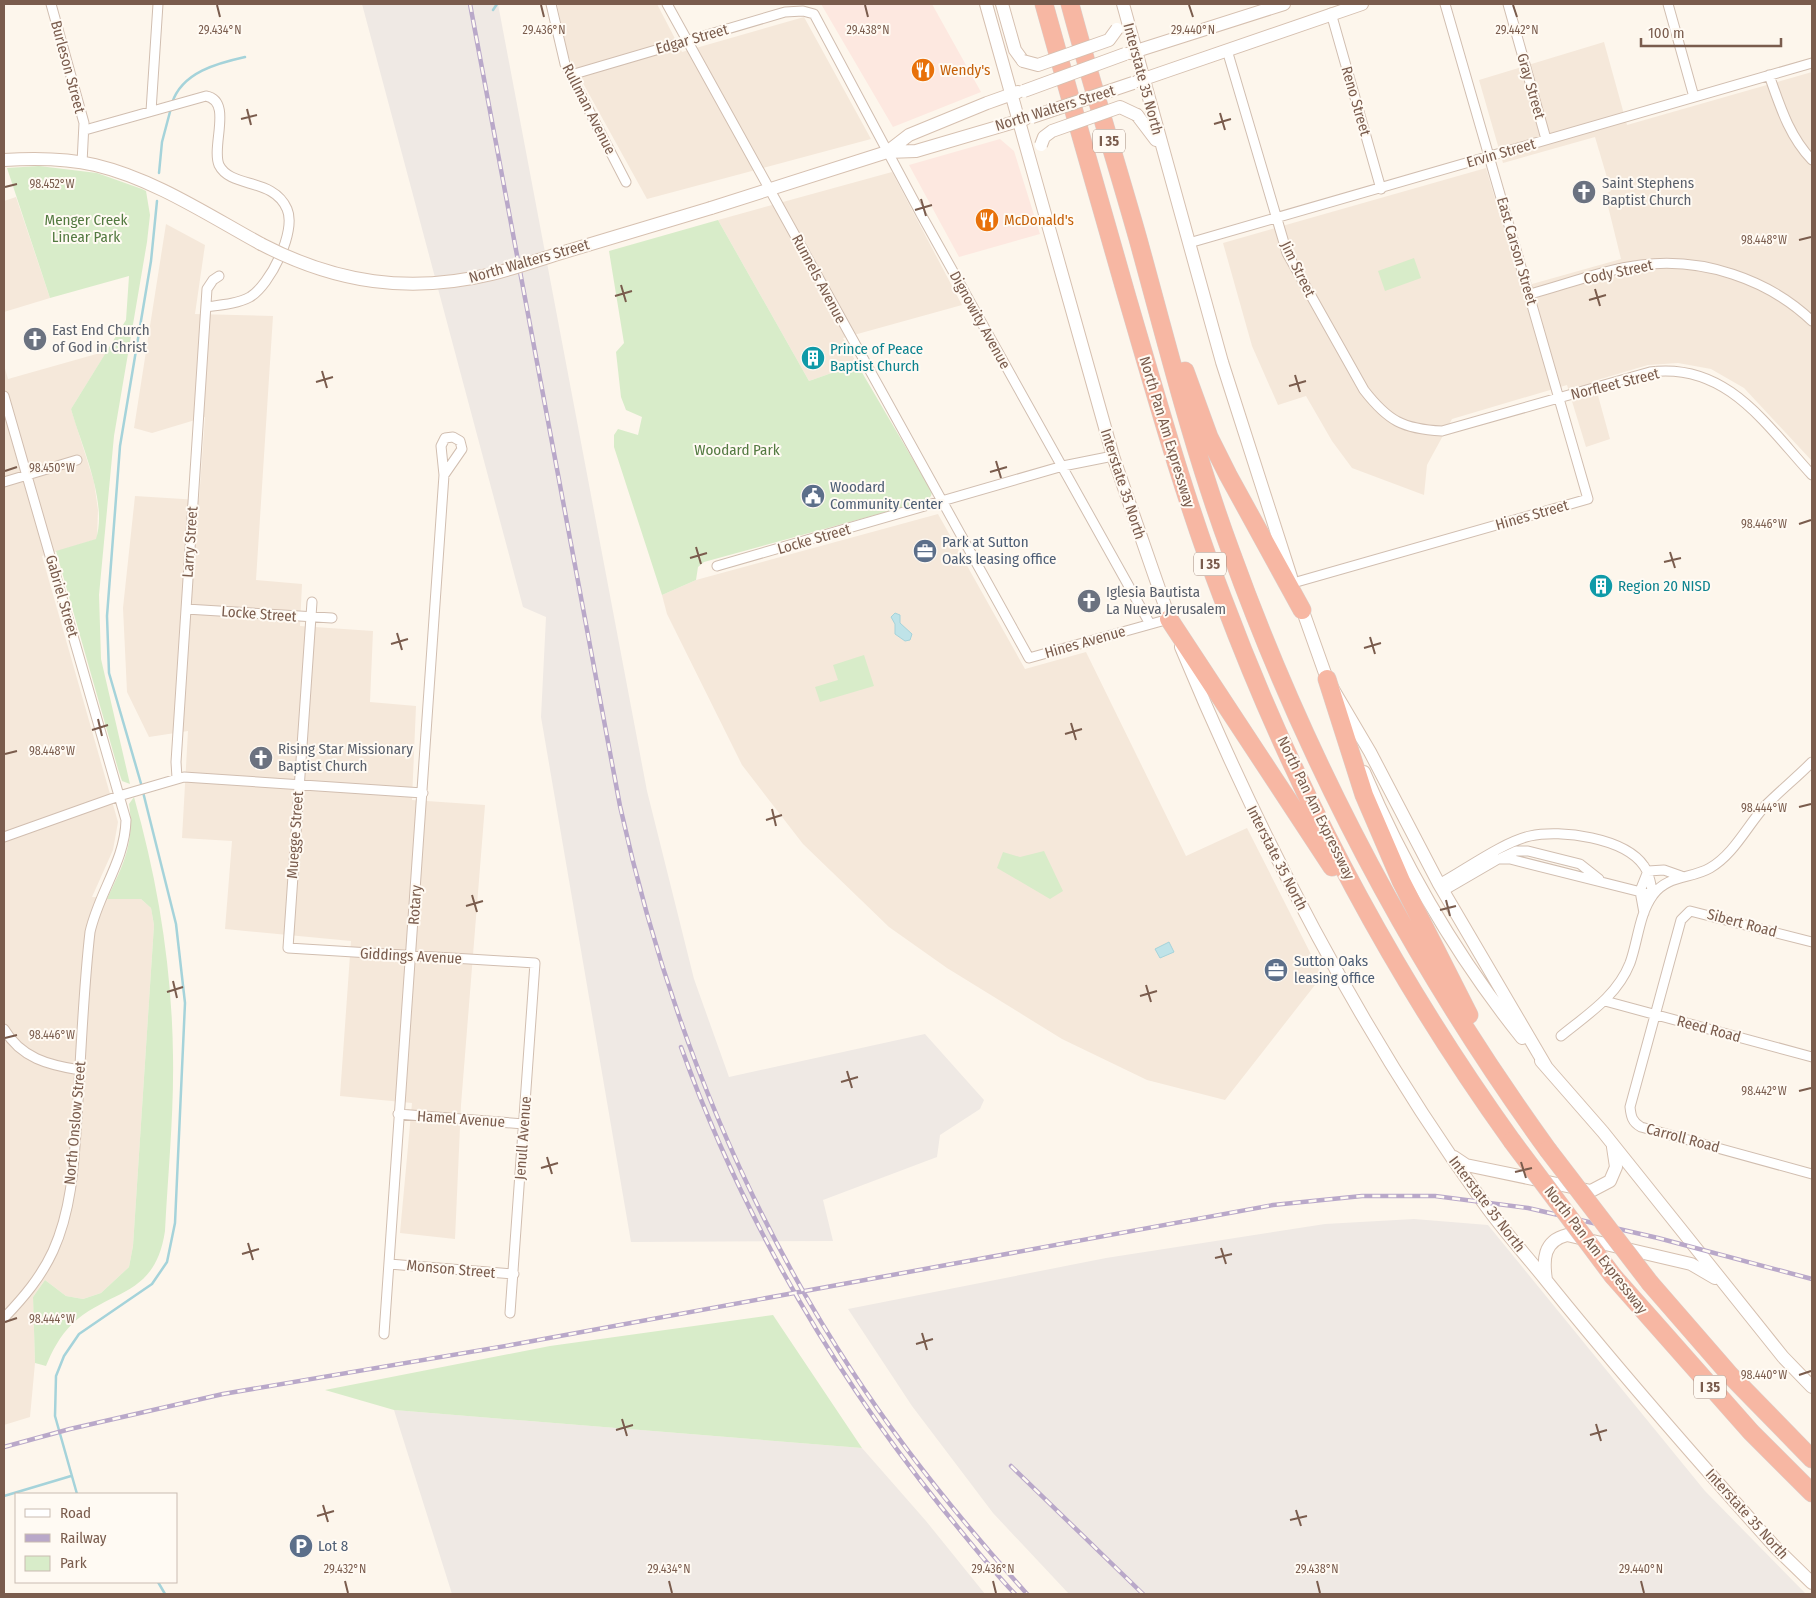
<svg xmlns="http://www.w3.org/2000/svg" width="1816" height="1598" font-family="'Fira Sans Condensed',sans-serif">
<rect width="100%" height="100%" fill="#fdf6ec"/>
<path fill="#f5e8da" d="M557,4H657L682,52L804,17L871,139L647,199L568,56Z
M1604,42L1627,125L1812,72V461L1744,388L1711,369L1678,363L1648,365L1594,381L1610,439L1586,447L1567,385L1452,419L1427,465L1424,495L1352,468L1332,441L1306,396L1278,405L1252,346L1223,243L1486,168L1521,287L1621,259L1605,194L1611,191L1595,137L1503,163L1479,80Z
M892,172L962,305L843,338L857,364L809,381L718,220Z
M16,197L50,298L4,312V201Z
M166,224L205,245L195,314L273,316L256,580L302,584L300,626L373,631L370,702L416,706L412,800L485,805L461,1105L455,1239L400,1233L412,1103L340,1096L351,941L225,929L232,841L182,838L188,731L149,737L127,692L123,608L135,496L199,500L205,417L152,433L134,428Z
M107,351L71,409L94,482L98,510L97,539L42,556L118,822L113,850L92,897L141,899L151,908L154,925L133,1246L129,1267L101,1293L83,1299L66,1296L45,1280L33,1297L35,1363L30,1417L4,1425V365L8,379Z
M938,514L1025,669L1086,652L1186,856L1247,828L1322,976L1225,1100L1147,1080L1062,1039L947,968L889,927L803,844L742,765L667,614L662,595L696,580Z"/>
<path fill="#fde8e0" d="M821,4H932L981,92L893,127Z
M1000,139L1014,151L1040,234L959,257L909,165Z"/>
<path fill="#efe9e4" d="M362,4H498L647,791L694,979L729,1077L925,1034L984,1100L980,1109L940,1135L937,1157L823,1200L833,1241L631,1242L541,717L546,617L523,607Z
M1414,1219L1488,1225L1705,1491L1806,1594H1069L993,1513L912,1406L848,1309L1106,1258L1325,1224Z
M394,1410L862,1448L926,1521L985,1594H452Z"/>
<path fill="#d8ecc9" d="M39,166L97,173L142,189L146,191L150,215L147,242L114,436L99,595L101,659L130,784L122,781L118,769L56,551L96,539C108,502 81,445 71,409L126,320L129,276L50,298L7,168Z
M718,220L809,381L857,364L932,492L931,496L926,501L704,562L698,567L696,580L662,595L614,447V435L618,429L638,435L642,417L626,410L621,397L616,352L624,343L609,251Z
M1414,258L1421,278L1385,291L1378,271Z
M864,655L874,686L820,702L815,687L838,680L833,665Z
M134,797C158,882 172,967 173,1056C174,1114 168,1173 165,1231C155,1298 111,1288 72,1324C60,1336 52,1351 46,1366L35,1363L33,1297L45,1280L66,1296L83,1299L101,1293L129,1267L133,1246L154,925L151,908L141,899H107C123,865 135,843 129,804Z
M1044,851L1063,891L1050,899L997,868L1003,852L1020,857Z
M773,1315L862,1448L394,1410L325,1390L550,1346Z"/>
<path fill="#bfe3e8" stroke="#a5d3da" d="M895,613L900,615V623L912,634L910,640L905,641L895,634V624L891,617Z
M1169,942L1174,952L1160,958L1155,949Z"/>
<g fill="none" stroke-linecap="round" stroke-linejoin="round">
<path stroke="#a5d3da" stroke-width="2.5" d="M493,10L497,4
M172,103C182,72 218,63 245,57
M159,173L162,142L171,108
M142,787L109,673L107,616L120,446L151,261L157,201
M77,1494L55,1416L56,1376L64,1356L79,1334L152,1284L167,1262L175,1223L185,1003L176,924L143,792
M4,1496L71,1476
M158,1582L165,1594"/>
<g stroke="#d1beb0" stroke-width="11">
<path id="street" d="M51,4L84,123L82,163
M551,4L565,64L626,182
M667,4L1029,658L1169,619
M1508,4L1546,139
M1668,4L1694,97
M1331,13L1381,189
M1227,50L1287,253L1364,390C1388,421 1403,429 1442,431L1650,372C1727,362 1766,425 1812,475
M571,75L785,12L803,11L814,14L922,216L1150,624
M1769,75C1780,106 1789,136 1812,160
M151,111L158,4
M85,130L206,96C233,101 211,146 219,165C231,189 273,177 287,209C297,231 270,285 250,297C237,304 221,305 206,307
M1189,243L1812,63
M1530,294C1564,285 1606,269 1641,265C1702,257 1768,279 1812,321
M4,396L126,820C125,861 99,892 90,932C83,993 81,1055 77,1117C74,1163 72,1209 53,1251C41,1277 24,1297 4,1318
M4,482L77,460
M717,566L1063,466L1113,456
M1293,583L1588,499L1445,4
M312,602L288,948L535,963L510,1313
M186,609L332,618
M177,778L176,762L207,289L213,280L219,276
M4,837L119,796L184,777L423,793
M1501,858L1516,851H1528L1580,864L1599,879
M1439,884C1465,870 1503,842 1530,836C1561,829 1625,838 1644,866C1650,874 1651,886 1653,895L1510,859H1498L1443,891
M1644,913L1640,891L1648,871L1664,870L1681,876
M1812,942L1690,911L1681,920L1630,1107C1631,1116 1632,1122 1641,1127L1812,1174
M1605,1001L1812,1057
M4,1029C21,1058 48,1065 80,1070
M1561,1036C1588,1014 1617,996 1630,963C1638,941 1639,914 1653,895C1667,875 1691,879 1710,868C1734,854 1747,826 1765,806C1780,791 1797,777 1812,762
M398,1114L524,1124
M389,1264L514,1274
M384,1334L444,475L441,446L445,438L453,437L460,441L462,449L444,475"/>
</g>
<g stroke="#d6c0b0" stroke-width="14">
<path id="secondary" d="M986,4L1113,456L1172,626
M1002,4L1015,50L1023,61
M1123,4L1222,362L1291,577
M1130,53L1284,4
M1138,81L1362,4
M1137,115L1156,140
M887,152L909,135L987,103L1018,92
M4,160C35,158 65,158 95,165C154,179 208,215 261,244
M711,208L887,152L916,151L1025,119
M1300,603L1327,679L1370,752L1439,884L1547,1068
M1181,647C1262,842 1359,1030 1483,1202C1502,1229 1524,1253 1545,1279C1619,1371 1697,1460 1776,1548L1812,1583
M1364,772C1404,866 1458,958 1522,1038
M1541,1061L1603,1132L1783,1357L1812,1387
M1454,1157L1466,1165L1591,1191L1610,1181L1616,1167L1613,1147
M1546,1280C1543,1260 1543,1241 1567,1235L1691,1264L1715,1278"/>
</g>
<g stroke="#dad1cd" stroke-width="19">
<path id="highway" d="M1044,4C1071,102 1099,199 1127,297C1157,399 1185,500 1223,599C1295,791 1393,975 1512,1141
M1070,4C1091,83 1116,161 1138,239C1167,344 1193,450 1231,552C1308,765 1415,966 1548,1150
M1185,371L1209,437L1228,475L1302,610
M1169,619L1332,867
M1327,679L1364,795L1401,881L1469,1015
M1613,1276L1751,1432L1812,1493
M1650,1283L1730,1375L1812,1459"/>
</g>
<use href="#street" stroke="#fff" stroke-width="9"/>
<use href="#secondary" stroke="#fff" stroke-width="12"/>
<use href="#highway" stroke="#f7b7a3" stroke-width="18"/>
<g stroke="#b9a8c9" stroke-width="4.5">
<path id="rail" d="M470,4L620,806C664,1006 739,1199 852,1371C904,1451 964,1524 1027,1594
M681,1047C741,1214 831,1370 942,1508C966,1537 989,1567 1015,1594
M4,1447L70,1429L223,1394L511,1345L1273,1205L1362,1196H1435L1528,1208L1658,1238L1812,1279
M1011,1466L1143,1594"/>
</g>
<use href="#rail" stroke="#fffaf3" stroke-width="2.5" stroke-dasharray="8" stroke-linecap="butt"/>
<g stroke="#d6c0b0" stroke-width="14" stroke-linecap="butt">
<path id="secondary-bridge" d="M1023,61L1038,65L1109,40L1117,29
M1024,91L1125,54
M1032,117L1133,83
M1041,145L1044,137L1052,131L1120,107L1137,115
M261,244C336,283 409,294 492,274C515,268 538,260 561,253C611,238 661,223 711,208"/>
</g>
<g stroke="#dad1cd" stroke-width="19" stroke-linecap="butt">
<path id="highway-bridge" d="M1512,1141L1613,1276
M1548,1150L1650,1283"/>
</g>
<use href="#secondary-bridge" stroke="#fff" stroke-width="12"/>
<use href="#highway-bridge" stroke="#f7b7a3" stroke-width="18"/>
</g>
<path fill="none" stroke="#7a5c4d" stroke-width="2" d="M217,5L220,17M541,5L544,17M865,5L868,17M1189,5L1193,17M1513,5L1517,17M247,109L251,125M1220,113L1225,130M241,119L257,115M1214,124L1231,119M5,187L17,184M921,199L926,216M915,210L932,205M1799,240L1811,237M621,285L626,302M1595,289L1600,306M615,296L632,291M1589,300L1606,295M322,371L327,388M1295,375L1300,392M316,382L333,377M1289,386L1306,381M996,461L1001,478M5,471L17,467M990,472L1007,467M1799,524L1811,520M696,547L701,564M1670,552L1675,568M690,558L707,553M1664,562L1681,558M397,633L402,650M1370,637L1375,654M391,644L408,639M1364,648L1381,643M98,719L102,736M1071,723L1076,740M92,730L108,725M1065,734L1082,729M5,754L17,751M1799,807L1811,804M772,809L776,826M766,820L782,815M472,895L477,912M1446,900L1450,916M466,906L483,901M1440,910L1456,906M173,981L177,998M1146,985L1151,1002M167,992L183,987M1140,996L1157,991M5,1038L17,1035M847,1071L852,1088M841,1082L858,1077M1799,1091L1811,1088M547,1157L552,1174M1521,1162L1526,1178M541,1168L558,1163M1515,1172L1532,1168M248,1243L253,1260M1221,1248L1226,1264M242,1254L259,1249M1215,1258L1232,1254M5,1322L17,1318M922,1333L927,1350M916,1344L933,1339M1799,1375L1811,1371M622,1419L627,1436M1596,1424L1601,1441M616,1430L633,1425M1590,1435L1607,1430M323,1505L328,1522M1296,1510L1301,1526M317,1516L334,1511M1290,1520L1307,1516M345,1581L348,1593M669,1581L672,1593M993,1581L996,1593M1317,1581L1320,1593M1641,1581L1644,1593"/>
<defs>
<g id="restaurant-disc" transform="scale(1.25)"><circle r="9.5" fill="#e8710a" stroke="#fffaf3"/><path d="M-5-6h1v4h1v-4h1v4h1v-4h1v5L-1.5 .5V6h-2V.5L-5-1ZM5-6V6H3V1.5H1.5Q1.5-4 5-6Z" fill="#fff"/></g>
<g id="church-disc" transform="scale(1.25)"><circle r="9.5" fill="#6b7280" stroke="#fffaf3"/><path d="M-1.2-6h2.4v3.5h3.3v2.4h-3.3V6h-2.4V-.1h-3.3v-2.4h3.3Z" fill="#fff"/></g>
<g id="building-disc" transform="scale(1.25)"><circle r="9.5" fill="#0f9aa8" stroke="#fffaf3"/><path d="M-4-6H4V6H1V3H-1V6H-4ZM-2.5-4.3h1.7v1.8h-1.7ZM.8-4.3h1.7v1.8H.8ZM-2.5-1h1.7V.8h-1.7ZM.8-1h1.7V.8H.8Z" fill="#fff"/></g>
<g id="civic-disc" transform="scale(1.25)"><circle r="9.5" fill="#5c6f8a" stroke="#fffaf3"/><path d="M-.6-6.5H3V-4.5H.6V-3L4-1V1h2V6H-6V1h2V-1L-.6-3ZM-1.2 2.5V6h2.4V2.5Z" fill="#fff"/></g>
<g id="office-disc" transform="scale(1.25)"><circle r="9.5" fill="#5c6f8a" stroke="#fffaf3"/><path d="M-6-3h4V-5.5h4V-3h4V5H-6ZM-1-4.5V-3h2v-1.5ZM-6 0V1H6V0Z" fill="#fff"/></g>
<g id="parking-disc" transform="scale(1.25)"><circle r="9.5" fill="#5c6f8a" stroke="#fffaf3"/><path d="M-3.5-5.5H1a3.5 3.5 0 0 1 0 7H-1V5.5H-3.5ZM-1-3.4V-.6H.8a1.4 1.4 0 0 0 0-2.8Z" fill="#fff"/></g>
</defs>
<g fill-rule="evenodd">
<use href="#restaurant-disc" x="923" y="70"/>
<use href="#church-disc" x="1584" y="192"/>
<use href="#restaurant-disc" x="987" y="220"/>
<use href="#church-disc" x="35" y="339"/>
<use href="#building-disc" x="813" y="358"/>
<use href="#civic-disc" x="813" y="496"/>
<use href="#office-disc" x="925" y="551"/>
<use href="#building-disc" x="1601" y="586"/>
<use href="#church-disc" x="1089" y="601"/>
<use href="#church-disc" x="261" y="758"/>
<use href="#office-disc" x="1276" y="970"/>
<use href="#parking-disc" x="301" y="1546"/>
</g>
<g text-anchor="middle" stroke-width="4" stroke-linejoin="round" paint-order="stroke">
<g fill="#fffaf3" stroke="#a28b7f" stroke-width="1">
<rect x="1093" y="129.5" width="32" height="23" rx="4"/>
<rect x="1194" y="552.5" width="32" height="23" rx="4"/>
<rect x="1694" y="1375.5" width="32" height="23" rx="4"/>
</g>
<g font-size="14" font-weight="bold" fill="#7a5c4d">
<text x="1109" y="146">I 35</text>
<text x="1210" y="569">I 35</text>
<text x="1710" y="1392">I 35</text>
</g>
<g font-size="15" fill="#7a5c4d" stroke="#fffaf3">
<text transform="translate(692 39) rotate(-16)" y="5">Edgar Street</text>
<text transform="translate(68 67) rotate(75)" y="5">Burleson Street</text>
<text transform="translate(1143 79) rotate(75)" y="5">Interstate 35 North</text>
<text transform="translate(1531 86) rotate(74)" y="5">Gray Street</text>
<text transform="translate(1356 101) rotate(74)" y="5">Reno Street</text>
<text transform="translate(1055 108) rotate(-17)" y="5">North Walters Street</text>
<text transform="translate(589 109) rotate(63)" y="5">Rullman Avenue</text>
<text transform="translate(1501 153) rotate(-16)" y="5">Ervin Street</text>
<text transform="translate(1517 251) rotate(74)" y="5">East Carson Street</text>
<text transform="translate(529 261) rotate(-16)" y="5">North Walters Street</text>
<text transform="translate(1298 269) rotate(64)" y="5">Jim Street</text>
<text transform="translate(1618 272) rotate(-12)" y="5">Cody Street</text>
<text transform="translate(819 279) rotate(62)" y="5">Runnels Avenue</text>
<text transform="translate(980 320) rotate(61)" y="5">Dignowity Avenue</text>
<text transform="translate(1615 384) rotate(-14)" y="5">Norfleet Street</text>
<text transform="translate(1167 432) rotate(73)" y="5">North Pan Am Expressway</text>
<text transform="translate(1123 484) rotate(72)" y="5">Interstate 35 North</text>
<text transform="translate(1532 515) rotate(-16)" y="5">Hines Street</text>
<text transform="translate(814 539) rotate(-16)" y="5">Locke Street</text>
<text transform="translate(190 542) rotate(-86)" y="5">Larry Street</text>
<text transform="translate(62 596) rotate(74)" y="5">Gabriel Street</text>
<text transform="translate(259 614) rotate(4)" y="5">Locke Street</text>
<text transform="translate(1085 642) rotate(-16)" y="5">Hines Avenue</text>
<text transform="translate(1316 808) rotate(64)" y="5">North Pan Am Expressway</text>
<text transform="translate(295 835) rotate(-86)" y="5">Muegge Street</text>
<text transform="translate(1277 858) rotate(63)" y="5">Interstate 35 North</text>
<text transform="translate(415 905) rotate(-86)" y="5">Rotary</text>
<text transform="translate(1742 923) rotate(15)" y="5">Sibert Road</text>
<text transform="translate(411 956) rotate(3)" y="5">Giddings Avenue</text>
<text transform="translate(1709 1029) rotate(15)" y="5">Reed Road</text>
<text transform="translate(461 1119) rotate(4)" y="5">Hamel Avenue</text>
<text transform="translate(75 1123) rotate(-85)" y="5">North Onslow Street</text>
<text transform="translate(523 1138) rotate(-86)" y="5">Jenull Avenue</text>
<text transform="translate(1683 1138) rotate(15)" y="5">Carroll Road</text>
<text transform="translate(1487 1204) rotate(53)" y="5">Interstate 35 North</text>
<text transform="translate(1596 1250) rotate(52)" y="5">North Pan Am Expressway</text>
<text transform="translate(451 1269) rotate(5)" y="5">Monson Street</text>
<text transform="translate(1747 1514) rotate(48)" y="5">Interstate 35 North</text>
</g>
<g font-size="15" fill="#c56008" stroke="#fffaf3" text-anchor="start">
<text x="940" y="75">Wendy's</text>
<text x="1004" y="225">McDonald's</text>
</g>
<g font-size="15" fill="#5b616d" stroke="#fffaf3" text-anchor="start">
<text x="1602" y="188">Saint Stephens<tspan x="1602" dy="17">Baptist Church</tspan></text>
<text x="52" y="335">East End Church<tspan x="52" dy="17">of God in Christ</tspan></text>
<text x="1106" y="597">Iglesia Bautista<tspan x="1106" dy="17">La Nueva Jerusalem</tspan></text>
<text x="278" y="754">Rising Star Missionary<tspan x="278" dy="17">Baptist Church</tspan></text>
</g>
<g font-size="15" fill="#537a41" stroke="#fffaf3">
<text x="86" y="225">Menger Creek<tspan x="86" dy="17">Linear Park</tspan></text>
<text x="737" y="455">Woodard Park</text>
</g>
<g font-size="15" fill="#0d838f" stroke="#fffaf3" text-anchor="start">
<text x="830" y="354">Prince of Peace<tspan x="830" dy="17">Baptist Church</tspan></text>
<text x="1618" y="591">Region 20 NISD</text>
</g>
<g font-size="15" fill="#4e5e75" stroke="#fffaf3" text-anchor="start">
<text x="830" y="492">Woodard<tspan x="830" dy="17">Community Center</tspan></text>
<text x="942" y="547">Park at Sutton<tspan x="942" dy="17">Oaks leasing office</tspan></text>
<text x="1294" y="966">Sutton Oaks<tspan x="1294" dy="17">leasing office</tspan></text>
<text x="318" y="1551">Lot 8</text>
</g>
</g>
<g font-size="12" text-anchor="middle" fill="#7a5c4d" stroke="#fffaf3" stroke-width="4" stroke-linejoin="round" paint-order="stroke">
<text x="220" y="34">29.434°N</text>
<text x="544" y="34">29.436°N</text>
<text x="868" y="34">29.438°N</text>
<text x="1193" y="34">29.440°N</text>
<text x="1517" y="34">29.442°N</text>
<text x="52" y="188">98.452°W</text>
<text x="1764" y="244">98.448°W</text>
<text x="52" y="472">98.450°W</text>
<text x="1764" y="528">98.446°W</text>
<text x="52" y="755">98.448°W</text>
<text x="1764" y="812">98.444°W</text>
<text x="52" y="1039">98.446°W</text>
<text x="1764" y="1095">98.442°W</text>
<text x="52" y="1323">98.444°W</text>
<text x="1764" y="1379">98.440°W</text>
<text x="345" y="1573">29.432°N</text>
<text x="669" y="1573">29.434°N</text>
<text x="993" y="1573">29.436°N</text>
<text x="1317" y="1573">29.438°N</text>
<text x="1641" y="1573">29.440°N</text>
</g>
<rect width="1816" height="1598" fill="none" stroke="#7a5c4d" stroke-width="10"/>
<rect x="15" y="1493" width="162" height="90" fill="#fffaf3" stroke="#cabbb1"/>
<rect x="25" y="1509" width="25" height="8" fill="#ffffff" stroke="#cabbb1"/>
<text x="60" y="1518" font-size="15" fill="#7a5c4d">Road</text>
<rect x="25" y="1534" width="25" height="8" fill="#b9a8c9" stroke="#cabbb1"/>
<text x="60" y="1543" font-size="15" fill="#7a5c4d">Railway</text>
<rect x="25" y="1556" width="25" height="15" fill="#d8ecc9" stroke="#cabbb1"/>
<text x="60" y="1568" font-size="15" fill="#7a5c4d">Park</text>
<path d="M1641 38v8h140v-8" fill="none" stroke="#7a5c4d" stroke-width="2.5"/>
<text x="1648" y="38" font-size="15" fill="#7a5c4d" stroke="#fffaf3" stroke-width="4" paint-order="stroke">100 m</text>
</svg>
